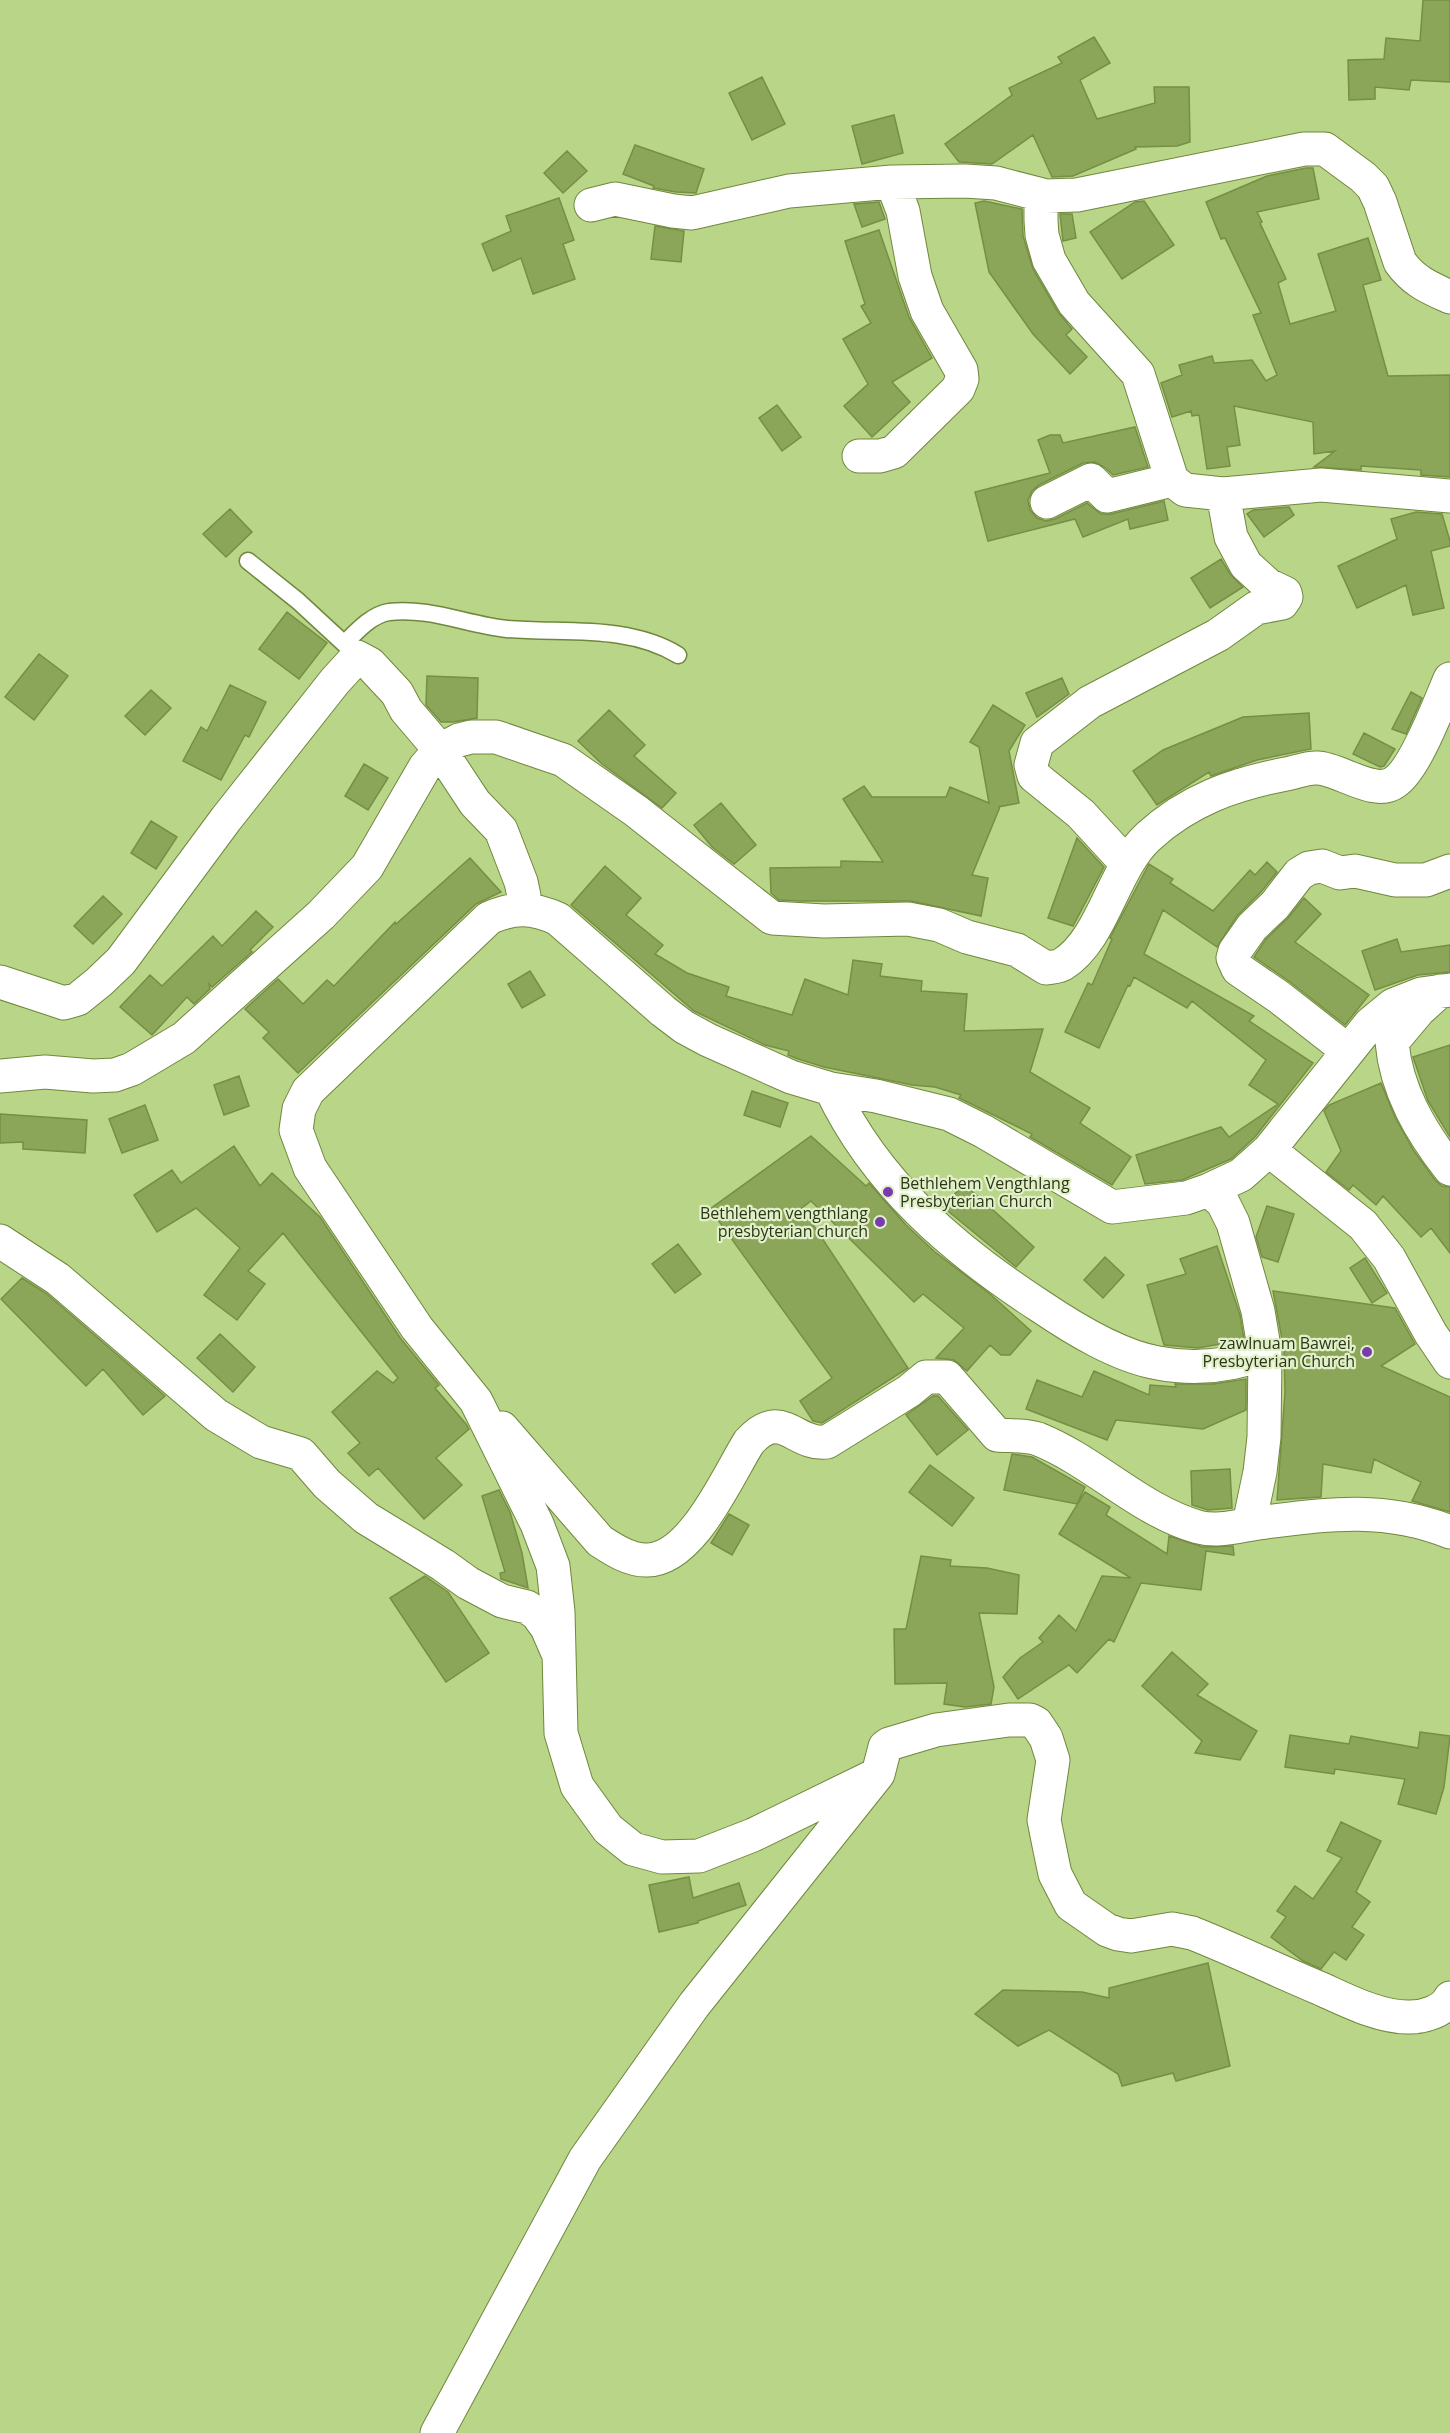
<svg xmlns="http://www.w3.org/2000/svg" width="1450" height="2433" font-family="'Open Sans',sans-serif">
<rect width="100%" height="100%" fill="#b9d587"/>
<path fill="#8ba659" stroke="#758f43" stroke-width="1.5" d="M1423,0H1450V82L1411,80L1409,90L1375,87V99L1349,100L1348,60L1384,59L1386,38L1420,41Z
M1094,37L1110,63L1080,80L1097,119L1155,103L1154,87H1189L1190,142L1177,146L1135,147L1136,149L1073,176L1052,177L1033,135L992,164L959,162L945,144L1012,95L1009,88L1062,63L1058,57Z
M762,77L785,124L752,140L729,93Z
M894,115L903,153L862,164L852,126Z
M635,145L704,169L696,193L676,192L653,188L654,186L623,174Z
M567,151L587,171L563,193L544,173Z
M1306,168H1313L1319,199L1257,212L1262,222L1260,223L1286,279L1278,283L1290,324L1336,311L1318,254L1368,238L1381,280L1363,285L1388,376L1450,375V477L1421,475V470L1361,466V470L1314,467L1335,451L1314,454L1313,422L1234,406L1240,445L1227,447L1230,466L1207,469L1199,415L1192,416L1191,411L1172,417L1161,383L1182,375L1179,365L1212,356L1214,363L1252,360L1266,381L1277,375L1253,315L1261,313L1225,238L1221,239L1206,202L1267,176Z
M559,198L574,240L563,244L575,279L533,294L521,258L493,271L482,244L511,231L506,216Z
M984,201L1022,209L1023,236L1033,269L1058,312L1072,329L1066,335L1087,357L1070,374L1033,334L989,272L975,203Z
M1144,201L1174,245L1122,279L1090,232L1135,202Z
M879,202L885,219L862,227L854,204Z
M1060,214H1072L1076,238L1063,241Z
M655,226L684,231L681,262L651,259Z
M879,230L909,317L932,358L892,382L910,402L872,437L844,406L868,384L843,339L871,323L861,306L865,304L845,241Z
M777,405L801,437L782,451L759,418Z
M1135,427L1148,467L1113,475L1104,467L1095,462L1083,463L1039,485L1032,491L1028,500L1030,510L1037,518L1046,521L1055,519L1087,503L1101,514H1111L1164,501L1168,520L1130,529L1128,519L1083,537L1075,519L988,541L975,492L1050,473L1038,440L1050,435H1060L1063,443Z
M1289,507L1294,515L1264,537L1247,514L1253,510Z
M230,509L252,532L226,557L203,534Z
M1416,512L1442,514L1450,541V546L1431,551L1444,608L1413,615L1406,585L1357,608L1338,566L1397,539L1391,519Z
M1221,559L1230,574L1243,587L1210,608L1191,578Z
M287,612L327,643L299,679L259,649Z
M39,654L68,676L34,720L5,697Z
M427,676L478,678L477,718L453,722H441L426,705Z
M1062,678L1069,694L1037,717L1026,693Z
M230,685L266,702L249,737L245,735L221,780L183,761L201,727L207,731Z
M151,690L171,708L145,735L125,716Z
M1411,692L1422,698L1406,734L1392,729Z
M993,705L1025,725L1009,751L1019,803L998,807H1000L972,875L988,878L981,916L911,901H800L779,900L771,893L770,868L841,867V861L883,862L843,799L864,786L872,797H946L950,787L989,803L979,747L970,742Z
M609,710L645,745L634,756L676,793L662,808L602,764L578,741Z
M1309,713L1311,749L1257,760L1211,776L1209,772L1157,805L1133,771L1163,750L1243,717Z
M1364,733L1395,749L1384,766L1380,767L1353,754Z
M364,764L388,778L368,810L345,796Z
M721,803L756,845L734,864L712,847L694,825Z
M151,821L177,837L156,869L131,853Z
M1077,838L1104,867L1073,926L1048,918Z
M470,858L501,892L476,904L298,1073L263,1038L269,1032L245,1009L278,979L303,1004L327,980L334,986L395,922L396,924Z
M1267,862L1277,872L1261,892L1237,916L1217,947L1163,910L1144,954L1254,1016L1249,1021L1313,1063L1255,1137L1231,1159L1182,1180L1145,1184L1136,1155L1221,1127L1229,1137L1278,1104L1249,1085L1266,1060L1192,1001L1187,1008L1134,977L1130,986L1128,985L1099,1048L1065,1032L1088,983L1092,985L1112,939L1110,938L1149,864L1173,879L1170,883L1213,911L1250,870L1255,875Z
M605,866L641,898L626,915L663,945L655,954L687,973L729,987L726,996L792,1015L805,979L848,995L853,960L882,964L880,976L922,981L921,991L967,994L964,1031L1043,1029L1030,1072L1090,1108L1080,1123L1131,1157L1112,1185L1030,1137L1032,1134L959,1098L961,1095L935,1087L912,1085L824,1067L798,1059L788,1055L789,1051L765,1045L694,1011L571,905Z
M103,896L122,914L93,944L74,926Z
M1304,898L1321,914L1295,942L1369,995L1345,1025L1290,982L1254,957L1266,939L1288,918Z
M256,911L273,927L250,950L252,952L212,987L209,984L210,989L194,1004L187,997L152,1035L120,1007L150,975L162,986L213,936L222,946Z
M1397,939L1401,952L1450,945V972L1418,975L1375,990L1362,951Z
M530,971L545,995L522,1008L508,984Z
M1450,1045V1137L1428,1101L1413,1057Z
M239,1076L249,1106L224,1115L214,1085Z
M1381,1083L1395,1117L1414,1151L1435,1180L1442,1186L1450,1187V1253L1431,1228L1421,1237L1383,1196L1376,1205L1353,1185L1349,1190L1326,1172L1341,1151L1324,1111L1329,1105Z
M752,1091L788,1103L780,1127L744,1115Z
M145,1105L158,1140L122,1153L109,1119Z
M0,1114L87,1120L85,1153L23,1149V1142L0,1143Z
M811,1136L866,1186L869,1183L906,1225L935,1252L990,1294L1031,1331L1010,1355H1001L990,1345L967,1371L954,1360L936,1358L964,1328L923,1294L914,1302L811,1201L802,1208L908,1368L822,1423L813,1421L800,1401L832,1378L710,1209Z
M234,1146L260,1186L272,1173L320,1217L401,1339L439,1385L435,1388L466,1424L469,1429L436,1458L462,1485L424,1519L378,1468L369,1476L348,1453L360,1443L332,1412L377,1371L393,1383L398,1378L283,1233L248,1271L265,1284L237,1320L204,1295L240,1248L196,1208L157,1232L134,1195L172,1170L181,1183Z
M964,1184L1034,1247L1016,1267L943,1207Z
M1267,1206L1294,1214L1278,1262L1262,1257L1256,1237Z
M678,1244L701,1274L675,1293L652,1264Z
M1217,1246L1240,1315L1244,1340L1198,1348L1164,1345L1147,1285L1186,1274L1180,1259Z
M1105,1257L1124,1275L1103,1298L1084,1280Z
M1365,1258L1387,1293L1372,1303L1350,1268Z
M22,1278L47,1294L165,1396L143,1415L103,1369L86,1386L1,1299Z
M1273,1291L1395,1308L1415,1344L1381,1366L1450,1397V1512L1412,1501L1421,1482L1374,1459L1371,1473L1323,1464L1321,1497L1277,1500L1285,1392L1284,1350Z
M220,1334L255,1367L233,1392L197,1358Z
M1094,1371L1149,1395L1150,1385L1176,1387L1175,1384H1213L1246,1379V1410L1203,1429L1116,1420L1107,1440L1026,1409L1037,1380L1082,1397Z
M933,1396H938L968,1430L937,1455L906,1415Z
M1012,1454L1032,1457L1085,1487L1077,1504L1004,1490Z
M930,1465L974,1498L952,1526L909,1492Z
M1230,1469L1232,1508L1208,1510L1192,1505L1191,1471Z
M499,1490L510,1512L522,1553L528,1588L501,1579L500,1573L505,1572L482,1496Z
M1085,1492L1110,1507L1106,1515L1167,1554L1169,1536L1203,1547L1233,1546L1234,1555L1206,1551L1201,1590L1141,1583L1114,1642L1109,1639L1077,1673L1069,1665L1018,1699L1003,1677L1020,1658L1043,1642L1039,1638L1059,1615L1076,1631L1102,1576L1131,1578L1059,1534Z
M729,1514L749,1525L732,1555L711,1543Z
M921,1556L951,1560L950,1566L987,1568L1019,1575L1017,1614L979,1613L994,1687L991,1704L965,1707L944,1704L947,1683L895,1684L894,1629H906Z
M425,1576L448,1592L489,1653L446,1682L390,1598Z
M1172,1652L1208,1684L1197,1695L1257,1731L1240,1760L1195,1753L1202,1741L1142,1686Z
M1420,1732L1450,1736L1444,1787L1436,1814L1398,1804L1405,1779L1335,1769L1334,1774L1285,1767L1290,1735L1349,1744L1351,1736L1418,1748Z
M1341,1822L1381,1841L1356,1892L1370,1902L1352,1927L1364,1935L1346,1960L1334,1952L1321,1969L1303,1961L1271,1937L1286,1917L1277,1911L1295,1886L1313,1899L1342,1858L1327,1851Z
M689,1877L693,1898L739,1883L746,1905L698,1921V1923L659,1932L649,1885Z
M1208,1963L1230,2066L1176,2081L1173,2073L1122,2086L1118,2074L1049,2030L1018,2046L975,2014L1003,1990L1082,1992L1109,1998V1988Z"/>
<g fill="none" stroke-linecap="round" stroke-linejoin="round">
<g stroke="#6f883d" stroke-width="19">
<path id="lane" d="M248,561L298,601L351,650
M345,643C357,631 371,615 389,612C429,607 468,625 507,629C563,634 627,624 678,655"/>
</g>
<g stroke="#6f883d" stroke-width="35">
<path id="street" d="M1046,196L1041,209V220L1042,235L1049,260L1074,303L1138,374L1172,480L1185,490L1223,494L1321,485L1450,496
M591,205L615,199L673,211L692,213L789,191L892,182L965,181L996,183L1046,196L1077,195L1304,149H1325L1363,177L1373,187L1380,202L1400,262C1413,281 1430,288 1450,297
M859,456H880L894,452L958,389L962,379L961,370L927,311L915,276L903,211L892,182
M1047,502L1091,480L1107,496L1172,480
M1127,864L1081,814L1034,776L1031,765L1037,743L1090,702L1218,635L1256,608L1282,603L1286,597L1285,593L1268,585L1246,565L1231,537L1223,494
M0,982L64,1003L78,999L99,982L121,961L226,819L335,681L357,657L370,664L397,693L406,710L440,750L475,803L501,830L521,882L524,896L522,908
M1440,991L1419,1010L1392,1042C1396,1090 1421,1132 1450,1169
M1348,1051L1279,997L1238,969L1233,958L1235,951L1252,927L1275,905L1299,874L1309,868L1322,866L1340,873L1355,871L1395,880H1426L1450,871
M0,1076L45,1072L93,1076L115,1075L132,1069L184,1038L321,915L367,867L425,767L440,750L459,740L471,737H496L563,760L636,811L772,918L824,921L908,919L939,925L967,937L1017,950L1046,968C1051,967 1059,967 1063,964C1103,939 1113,869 1148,837C1188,800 1234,784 1286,774C1296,772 1308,767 1318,768C1340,769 1375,797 1395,782C1416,768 1439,704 1450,679
M831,1089C876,1184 954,1250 1040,1306C1074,1329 1118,1356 1158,1363C1194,1370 1231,1366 1265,1353
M1269,1150L1363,1225L1389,1258L1431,1334L1450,1362
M1209,1190L1223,1203L1233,1223L1258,1311L1265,1353L1264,1437L1260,1472L1249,1524
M0,1241L58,1279L216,1415L261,1442L301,1454L327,1484L366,1518L443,1565L468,1583L502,1601L527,1607L537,1614L547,1628L557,1651
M502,1428L600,1541C614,1550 629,1560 646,1560C692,1561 728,1475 749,1442C782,1406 794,1446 827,1442L909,1391L926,1377H947L997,1435C1010,1436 1026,1435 1038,1439C1095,1462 1139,1510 1198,1527C1219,1533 1244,1524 1266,1522C1330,1513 1388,1507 1450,1532
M878,1774L753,1835L699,1856L662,1857L633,1849L608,1829L577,1786L561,1733L558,1612L553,1566L537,1524L476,1401L417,1328L310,1168L296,1130L299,1109L308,1091L489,918C514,907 532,907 558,919L663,1011L684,1027L708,1040L791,1077L831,1089L876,1096L949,1114L983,1131L1112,1207L1186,1198L1209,1190L1241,1175L1269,1150L1370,1024L1393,1005L1421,994L1450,990
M437,2433L585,2159L694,2005L878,1774L885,1747L889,1744L936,1730L1009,1720H1030L1036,1723L1046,1738L1053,1760L1044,1820L1050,1850L1055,1874L1071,1905L1107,1930L1118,1934L1131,1936L1172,1929L1192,1933C1235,1950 1276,1970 1319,1988C1346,2000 1380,2018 1410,2017C1424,2017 1444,2011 1450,1998"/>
</g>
<use href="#lane" stroke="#fff" stroke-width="16"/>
<use href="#street" stroke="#fff" stroke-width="33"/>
</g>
<g fill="#793bb0" stroke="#e1f0c9" stroke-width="2">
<circle cx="888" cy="1192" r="6"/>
<circle cx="880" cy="1222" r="6"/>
<circle cx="1367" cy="1352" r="6"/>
</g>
<g text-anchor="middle" stroke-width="4.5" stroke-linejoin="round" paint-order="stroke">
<g font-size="16" fill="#2b3616" stroke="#e1f0c9" text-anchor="end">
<text x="900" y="1189" text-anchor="start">Bethlehem Vengthlang<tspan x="900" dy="18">Presbyterian Church</tspan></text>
<text x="868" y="1219">Bethlehem vengthlang<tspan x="868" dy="18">presbyterian church</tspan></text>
<text x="1355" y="1349">zawlnuam Bawrei,<tspan x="1355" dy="18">Presbyterian Church</tspan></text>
</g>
</g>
</svg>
